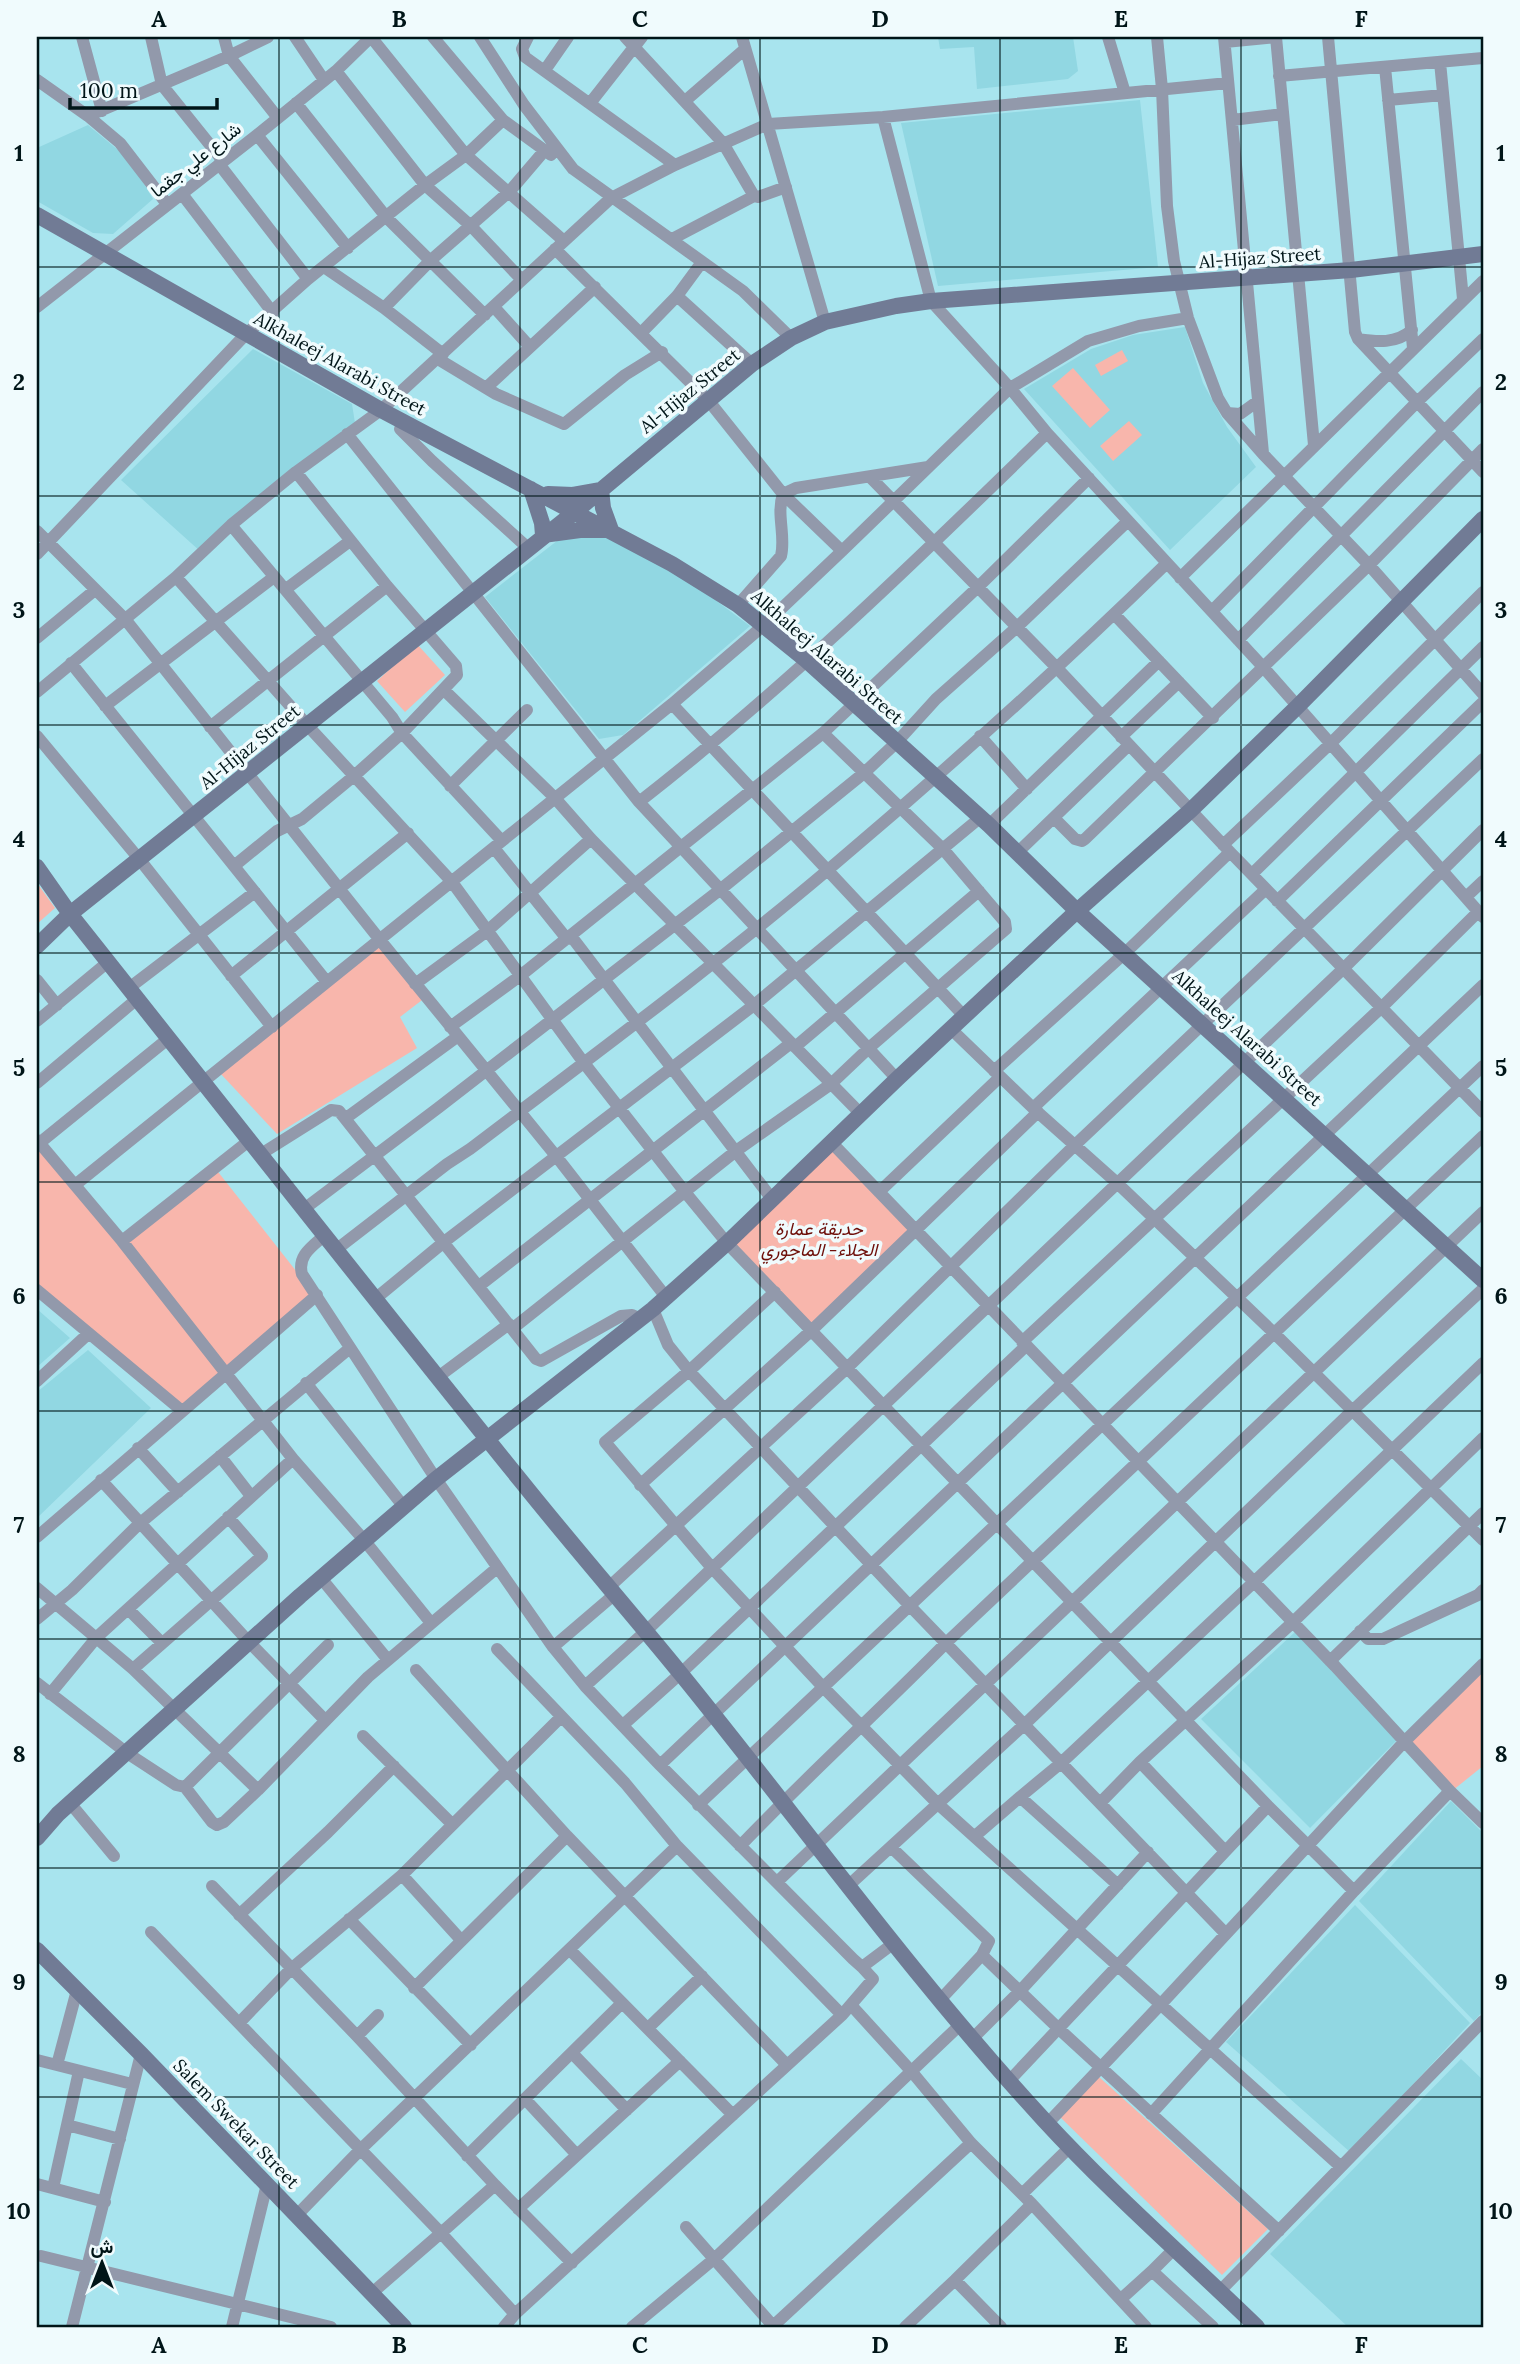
<svg xmlns="http://www.w3.org/2000/svg" width="1520" height="2364" font-family="Lora,Vazirmatn,serif">
<rect width="100%" height="100%" fill="#a8e4ee"/>
<path fill="#91d7e2" d="M938,37H1073L1078,71L1068,79L977,89L974,47L940,49Z
M1140,100L1158,267L938,286L901,123Z
M88,125L130,160L153,199L113,234L93,233L37,201V148Z
M1185,327L1203,383L1227,427L1256,467L1170,550L1024,389L1091,349L1133,335Z
M253,349L352,404L355,423L201,552L121,480Z
M606,536L690,581L750,626L623,735L599,739L485,597L562,537Z
M37,1309L70,1338L37,1367Z
M88,1350L151,1408L37,1518V1392Z
M1295,1632L1398,1739L1310,1828L1201,1719Z
M1451,1801L1483,1833V2011L1474,2021L1359,1901Z
M1355,1905L1470,2023L1350,2152L1226,2042Z
M1461,2059L1483,2080V2327H1348L1270,2254Z"/>
<path fill="#f8b6ac" d="M1122,350L1128,361L1101,376L1095,365Z
M1073,368L1110,410L1090,428L1052,386Z
M1129,421L1142,435L1113,461L1100,446Z
M417,644L445,675L405,712L377,681Z
M37,883L55,908L37,924Z
M386,942L426,997L400,1017L417,1048L277,1134L219,1072Z
M832,1144L915,1231L812,1330L727,1243Z
M37,1146L227,1373L182,1409L37,1288Z
M215,1168L315,1295L227,1372L122,1241Z
M1483,1666V1766L1452,1791L1404,1742Z
M1099,2077L1268,2229L1222,2275L1059,2116Z"/>
<g fill="none" stroke-linecap="round" stroke-linejoin="round">
<path stroke="#9299ab" stroke-width="12" d="M82,37L102,111
M151,37L162,85L223,161
M224,37L229,56L278,118
M295,37L324,80
M371,37L466,155L564,241
M433,37L503,120L551,155
M480,37L524,105L573,169L743,291L791,338
M528,37L522,49L525,57L675,165
M625,37L723,143L754,196
M742,37L825,322
M1108,37L1125,93
M1157,37L1162,89L1167,206L1174,261L1188,318L1218,398L1227,413L1263,454L1369,565L1483,694
M1224,37L1263,453
M1276,37L1314,445
M1328,37L1355,332L1358,339L1483,472
M1225,42L1276,37
M1440,62L1463,299
M1385,67L1413,348
M545,70L568,37
M336,71L425,185L471,226L522,280
M1279,76L1483,58
M37,80L88,116L120,143L167,204
M1388,100L1443,95
M685,101L745,49
M591,102L642,37
M296,103L387,218L485,315
M88,116L229,56L268,37
M883,117L931,301L1010,388L1047,433L1264,668L1483,917
M1232,120L1283,114
M257,135L348,248
M219,164L308,279
M182,194L273,313
M672,239L754,196L758,197L786,187
M555,249L708,400L783,494L796,488L928,467
M324,267L384,308L443,354
M677,296L752,364
M37,307L257,135L336,71L371,37
M494,307L530,347
M384,308L431,260L510,191L545,150
M642,332L677,296L702,262
M1358,339C1377,342 1396,344 1412,330
M438,359L496,394L564,424L625,375L662,352
M487,387L595,287
M1227,413L1240,414L1258,401
M400,429L432,461L528,548
M347,434L639,802L897,1079
M871,478L1056,667L1230,852L1483,1112
M231,525L392,717L402,733L502,841
M37,531L125,619L380,940L556,1156L666,1297
M37,554L246,334L308,279L425,185L466,155L503,120
M176,577L308,726L452,882L584,1063L685,1192L727,1243L1268,1806L1354,1891L1450,1791
M1180,578L1483,281
M286,589L350,541
M738,605L781,556C786,536 776,514 783,494L842,551
M1212,611L1416,403L1483,339
M1114,614L1213,718
M37,638L95,590
M1238,640L1483,392
M71,663L327,982
M444,690L554,797L591,839L861,1114
M37,692L176,577L231,525L296,472L381,410L611,198L675,165L768,124L883,117L1228,83
M672,704L965,1017
M105,706L274,577
M210,727L387,586
M37,736L140,860L272,1027
M980,736L1027,789
M1121,737L1179,682
M450,786L527,710
M639,802C784,689 916,561 1047,433
M1054,818L1075,839L1082,841L1085,839L1369,565L1483,449
M989,825L1159,661
M1223,845L1330,744L1483,592
M494,848L567,939
M1017,853L1129,745
M234,866L277,831L302,819L354,776L402,733L457,675L456,666L387,586L296,472
M1252,874L1483,647
M1466,897L1483,881
M1277,901L1483,702
M571,936L772,1199
M231,976L408,833
M37,980L57,1005
M415,984L486,932L591,839
M129,988L255,892
M37,1021L108,962
M450,1027L520,976L823,733L977,588L1089,478
M951,1029L1033,1108L1116,1182L1275,1334L1483,1540
M795,1047L979,891
M994,1071L1125,953L1230,852
M37,1083L137,999
M1033,1108L1266,889
M346,1118L457,1037
M37,1140L122,1241L293,1459L364,1540L431,1623
M832,1143L1335,1666L1450,1791L1483,1823
M37,1145L169,1038
M261,1154L331,1110L339,1111L536,1359L541,1361L621,1316L632,1315L641,1319
M75,1185L672,704L764,625L842,551L1010,388L1088,341L1139,326L1188,318
M879,1192L1000,1077
M304,1209L438,1108L721,889L864,773L896,743L936,699L1016,628L1128,521
M325,1235C313,1246 297,1255 302,1274L436,1479L553,1647L585,1686L660,1765L853,1959L862,1967L894,1943
M122,1241L250,1140
M337,1249L447,1164L470,1149C591,1057 713,967 829,869C945,771 1058,669 1167,563
M479,1286L791,1043
M37,1290L181,1410
M775,1292L689,1371L605,1442L712,1568L822,1686L938,1804L1340,2166
M375,1299L444,1242L754,1005L981,817
M653,1309L668,1345L689,1371L909,1605L1226,1934
M512,1329L736,1151L831,1084L870,1047L1006,929L1005,922L943,849L823,733
M1022,1342L1382,1007L1478,912
M438,1377L509,1324
M37,1381L88,1334
M306,1383L404,1507
M138,1448L178,1492
M220,1456L251,1496
M101,1480L249,1642L325,1720
M640,1485L812,1330L1038,1112
M37,1537L317,1295
M321,1578L388,1660
M609,1587L847,1368L1075,1145L1483,759
M37,1588L133,1669L258,1790L368,1677L497,1568
M128,1609L162,1643
M37,1619L72,1590L139,1524L350,1348
M1360,1631L1368,1639H1383L1478,1595L1483,1590
M553,1647L615,1594
M1330,1661L1483,1513
M133,1669L262,1556L228,1517
M416,1670L567,1836L787,2065
M37,1683L127,1753L176,1785L185,1787L328,1645
M585,1686L645,1632L1344,968L1483,830
M50,1694L97,1637L293,1459
M623,1725L680,1674L1026,1346
M363,1736L452,1824
M1140,1762L1225,1851
M660,1765L1483,985
M185,1787L212,1822L217,1825L224,1822L258,1790
M1020,1797L1061,1763L1254,1582L1483,1363
M70,1803L114,1856
M1100,1803L1140,1762L1292,1623L1483,1438
M698,1805L1483,1066
M975,1836L1020,1797L1118,1885
M677,1846L842,2015
M740,1846C807,1776 879,1711 947,1642L1483,1136
M892,1848L989,1941L982,1955L940,2000
M402,1875L461,1940
M777,1882L1483,1212
M212,1886L357,2036L495,2185
M848,1886L1025,1724L1352,1411L1483,1289
M239,1915L328,1832L394,1766
M349,1919L471,2045
M151,1932L441,2233L372,2293
M570,1950L733,2115
M982,1955L1059,2029L1279,2231
M414,1988L567,1836
M851,2005L912,2072L971,2143L1032,2204L1146,2327
M240,2022L292,1968L402,1875L561,1717
M648,2028L702,1976
M357,2036L378,2015
M972,2039L1020,1991L1148,1852
M572,2053L627,2110
M37,2060L132,2084
M57,2065L77,1990
M1009,2081L1268,1806
M525,2099L577,2155
M1151,2114L1354,1891
M1047,2124L1162,2003L1404,1742L1483,1664
M67,2125L120,2139
M467,2156L622,2003
M37,2184L105,2202
M53,2188L79,2071
M1022,2194L1070,2147
M518,2209L680,2061
M297,2215L362,2148L677,1846L625,1783L497,1649
M686,2227L774,2327
M1173,2250L1152,2271L1213,2327
M41,2256L331,2327
M955,2280L1001,2327
M1220,2291L1483,2021
M1121,2299L1152,2271
M515,2314L441,2233L495,2185L572,2263
M72,2327L141,2054
M232,2327L267,2184
M504,2327L515,2314L842,2015L873,1979L862,1967
M632,2327L714,2259L960,2025
M772,2327L971,2143
M905,2327L955,2280L1032,2204"/>
<path stroke="#717b95" stroke-width="16" d="M37,215L381,410L672,564L738,605L806,660L989,825L1077,911L1483,1280
M531,489L542,523L543,535L580,530H611L603,508L601,490L573,495L548,494
M37,867L70,914C220,1103 369,1293 521,1481C573,1546 628,1609 681,1674C802,1823 914,1979 1044,2120C1111,2193 1186,2258 1257,2327
M37,946L70,914L576,511L752,364L791,338L825,322L896,306L931,301L1351,270L1483,254
M37,1838L58,1814L300,1596L436,1479L653,1309L727,1243L897,1079L1077,911L1191,810L1297,707L1483,519
M37,1950L141,2054L404,2327"/>
</g>
<path fill="none" stroke="#001518" stroke-width="2" stroke-opacity="0.55" d="M279,37V2327M520,37V2327M760,37V2327M1000,37V2327M1241,37V2327M37,267H1483M37,496H1483M37,725H1483M37,953H1483M37,1182H1483M37,1411H1483M37,1639H1483M37,1868H1483M37,2097H1483"/>
<g text-anchor="middle" stroke-width="7" stroke-linejoin="round" paint-order="stroke">
<g font-size="18" fill="#001518" stroke="#f0fbfd">
<text transform="translate(196 160) rotate(-38)" y="6">شارع علي جقما</text>
<text transform="translate(1260 258) rotate(-4)" y="6">Al-Hijaz Street</text>
<text transform="translate(340 364) rotate(29)" y="6">Alkhaleej Alarabi Street</text>
<text transform="translate(690 391) rotate(-39)" y="6">Al-Hijaz Street</text>
<text transform="translate(827 657) rotate(41)" y="6">Alkhaleej Alarabi Street</text>
<text transform="translate(250 747) rotate(-39)" y="6">Al-Hijaz Street</text>
<text transform="translate(1247 1038) rotate(42)" y="6">Alkhaleej Alarabi Street</text>
<text transform="translate(236 2124) rotate(46)" y="6">Salem Swekar Street</text>
</g>
<g font-size="18" font-style="italic" fill="#6e0f0a" stroke="#f0fbfd">
<text x="819" y="1235">حديقة عمارة<tspan x="819" dy="21">الجلاء- الماجوري</tspan></text>
</g>
</g>
<rect width="1520" height="2364" fill="none" stroke="#f0fbfd" stroke-width="77"/>
<g transform="translate(102 2263)" stroke="#f0fbfd" stroke-width="5" paint-order="stroke">
<path d="M0-5L12 26L0 18L-12 26Z" fill="#001518"/>
<text y="-10" font-size="19" font-weight="bold" text-anchor="middle" fill="#001518">ش</text>
</g>
<path d="M70 98v10h147v-10" fill="none" stroke="#001518" stroke-width="3.5"/>
<text x="80" y="98" font-size="21" fill="#001518" stroke="#f0fbfd" stroke-width="5" paint-order="stroke">100 m</text>
<rect x="38" y="38" width="1444" height="2288" fill="none" stroke="#001518" stroke-width="2.5"/>
<g font-size="23" text-anchor="middle" font-weight="bold" fill="#001518">
<text x="159" y="27">A</text>
<text x="399" y="27">B</text>
<text x="640" y="27">C</text>
<text x="880" y="27">D</text>
<text x="1121" y="27">E</text>
<text x="1361" y="27">F</text>
<text x="19" y="161">1</text>
<text x="1501" y="161">1</text>
<text x="19" y="390">2</text>
<text x="1501" y="390">2</text>
<text x="19" y="618">3</text>
<text x="1501" y="618">3</text>
<text x="19" y="847">4</text>
<text x="1501" y="847">4</text>
<text x="19" y="1076">5</text>
<text x="1501" y="1076">5</text>
<text x="19" y="1304">6</text>
<text x="1501" y="1304">6</text>
<text x="19" y="1533">7</text>
<text x="1501" y="1533">7</text>
<text x="19" y="1762">8</text>
<text x="1501" y="1762">8</text>
<text x="19" y="1990">9</text>
<text x="1501" y="1990">9</text>
<text x="19" y="2219">10</text>
<text x="1501" y="2219">10</text>
<text x="159" y="2353">A</text>
<text x="399" y="2353">B</text>
<text x="640" y="2353">C</text>
<text x="880" y="2353">D</text>
<text x="1121" y="2353">E</text>
<text x="1361" y="2353">F</text>
</g>
</svg>
